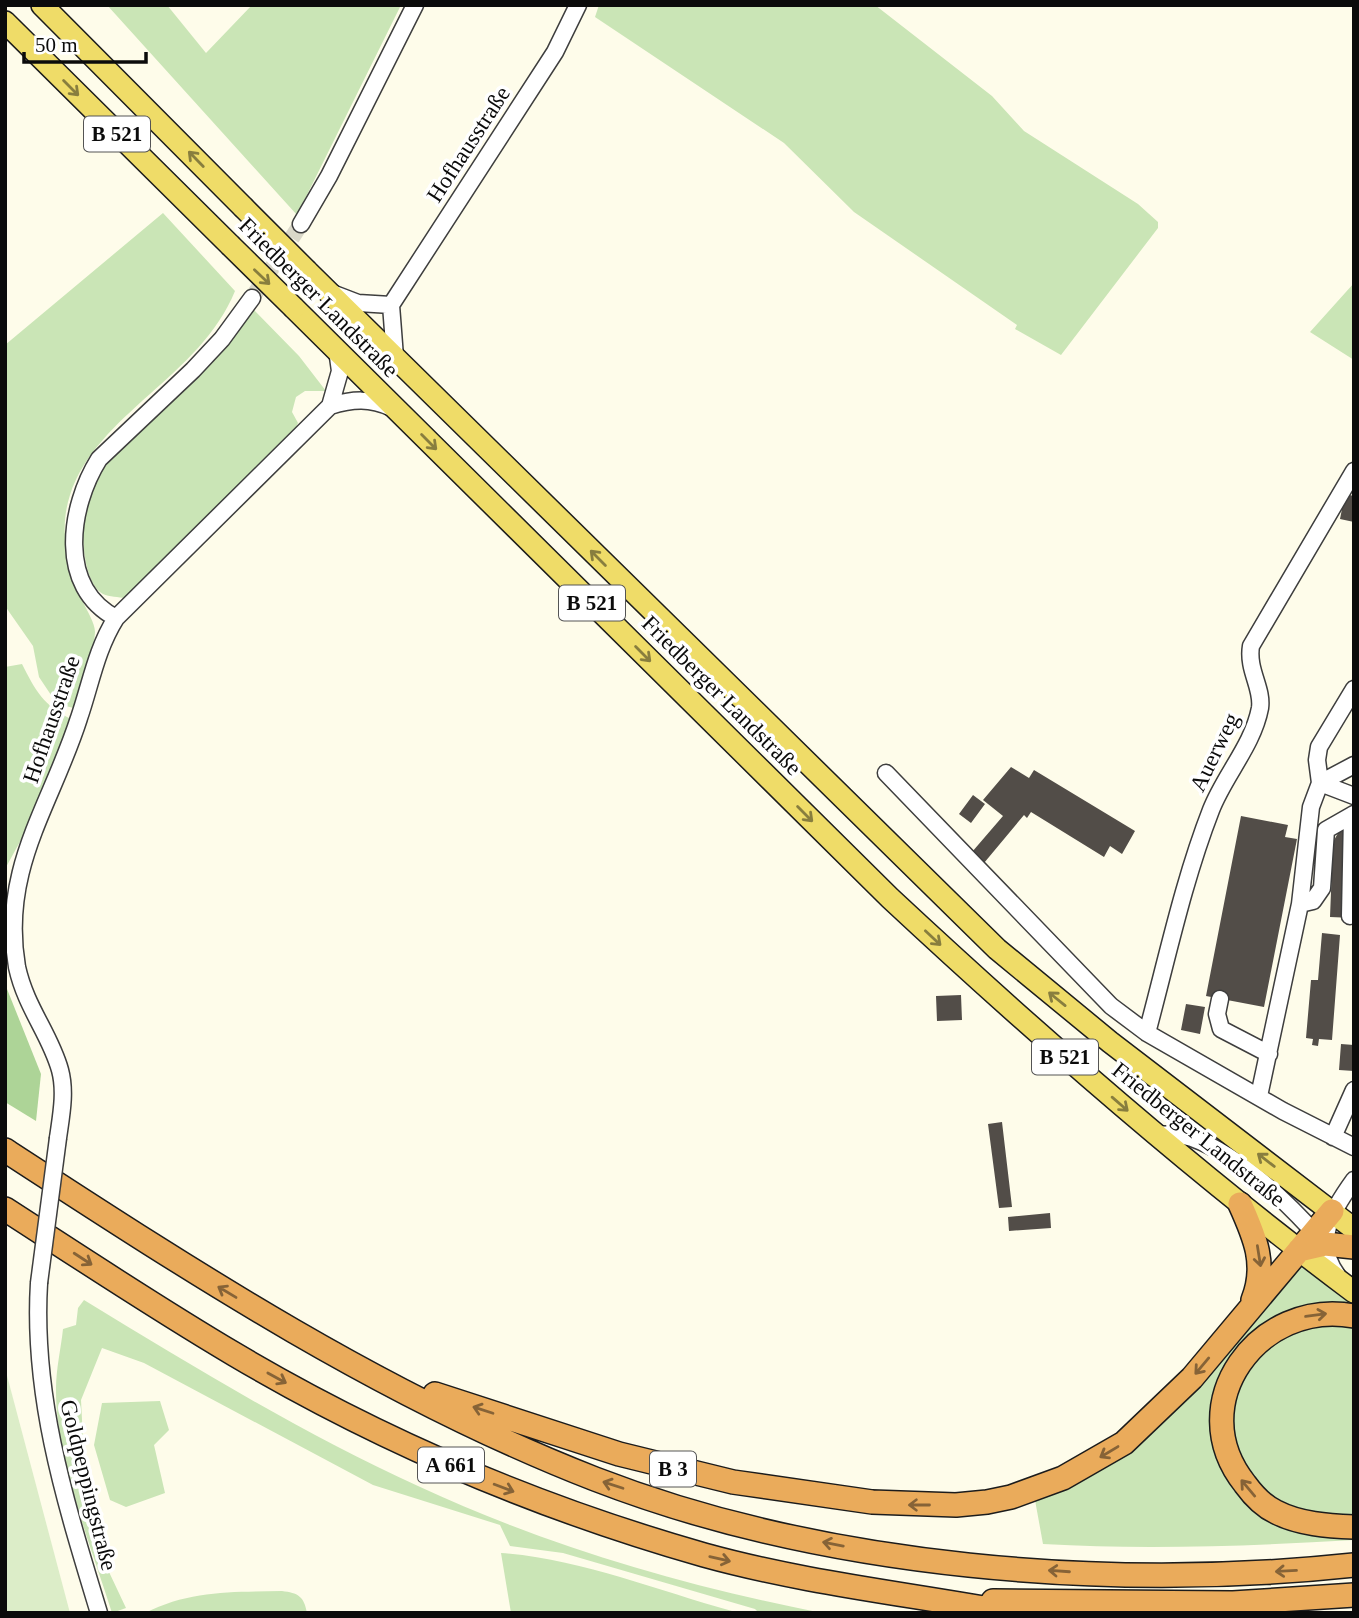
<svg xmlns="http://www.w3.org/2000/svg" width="1359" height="1618" font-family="'Times New Roman',serif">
<rect width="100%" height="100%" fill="#fefcea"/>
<path fill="#cae5b6" d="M107,5H167L206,53L252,5H401L297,215Z
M599,5H875L992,96L1024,131L1138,204L1158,222V228L1061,355L1015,329L1017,325L854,212L784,143L595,17Z
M163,213L235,291C200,377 97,413 70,495C58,532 68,568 83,602C87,611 95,623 95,632C94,652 81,688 74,708L57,704L39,677L33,646L5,606V345Z
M1354,283V360L1310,332Z
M254,310L299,356L326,391H305L296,397L292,412L298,423L295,429L125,598C119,597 109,597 103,594C78,580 79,504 92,482C115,447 150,424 179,395C206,369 230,338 254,310Z
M22,664C35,690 44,706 71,719L39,807L5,869V667Z
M1300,1264L1354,1304V1313L1331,1308L1226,1369L1240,1492L1354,1533V1540C1249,1546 1147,1550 1043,1544L1035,1500L1084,1478Z
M84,1300C192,1366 302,1433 418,1486C545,1545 684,1586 822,1613H759L755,1609L563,1553L510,1546L500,1525L373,1485L144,1363L102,1348L81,1400L86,1498L109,1572L126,1608L112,1613C91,1546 55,1457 56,1388C56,1369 61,1348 63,1329L76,1325L78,1308Z
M1315,1320L1354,1326V1519L1282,1507L1258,1489L1239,1465L1229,1412L1260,1345Z
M160,1401L169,1430L154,1445L165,1493L126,1507L110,1500L94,1445L102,1403Z
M501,1553C581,1559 655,1590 732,1611L511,1613Z
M282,1591C298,1593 304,1596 307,1613H145C190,1590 232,1592 282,1591Z"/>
<path fill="#add497" d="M5,984L41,1074L36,1121L5,1102Z"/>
<path fill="#dcedc8" d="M5,1368L70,1613H5Z"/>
<path fill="#524d48" d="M1345,494L1354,496V522L1340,519Z
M1011,767L1029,778L1034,770L1135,831L1122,854L1110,846L1104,857L1031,812L1027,818L1024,815L984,863L972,852L1003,816L983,800Z
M973,795L985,804L971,823L959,814Z
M1354,805V918L1330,917L1333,842Z
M1241,816L1288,825L1285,837L1297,839L1264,1007L1206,996Z
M1322,933L1340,935L1332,1040L1319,1039L1318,1046L1312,1045L1313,1039L1306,1038L1311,980H1318Z
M961,995L962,1020L937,1021L936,996Z
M1186,1004L1205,1007L1200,1034L1181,1030Z
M1341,1044L1354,1045V1071L1339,1070Z
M1002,1122L1012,1207L999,1208L988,1124Z
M1050,1213L1051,1228L1009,1231L1008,1217Z"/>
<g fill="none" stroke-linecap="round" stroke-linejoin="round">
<path stroke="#dad8c9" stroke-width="16" stroke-dasharray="16 8" stroke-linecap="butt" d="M252,298L301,224"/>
<g stroke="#3e3e3e" stroke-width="19">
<path id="minor" d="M301,224L329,176L415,5
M332,293L358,303L391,305
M395,357L391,305L555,52L578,5
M330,406C353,399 370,398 392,408
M116,618C57,587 69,507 99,459L193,370L222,339L252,298
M886,773L1111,1006L1147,1033L1283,1111L1354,1147
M1320,783L1354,765
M1320,783L1354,796
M1300,904L1313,901L1322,888L1326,830L1354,814
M1350,916L1352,815
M1220,999L1217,1014L1221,1029L1269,1054
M1147,1033C1167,959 1183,882 1211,810C1224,776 1253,745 1260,708C1263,688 1247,670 1251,646L1354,471
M1259,1096L1300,904L1311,807L1320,783L1317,760L1319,747L1354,689
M1154,1134C1166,1135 1181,1134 1192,1138C1239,1155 1288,1203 1321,1240
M1333,1137L1354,1090
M58,1138C61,1116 66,1092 60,1070C50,1034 26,1008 17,967C0,869 51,806 79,718C91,683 96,650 116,618L330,406L340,371L337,350
M1337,1275C1312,1241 1333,1209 1354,1180
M39,1283C32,1398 66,1504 99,1613"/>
</g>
<g stroke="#1c1c1c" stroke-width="24">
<path id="major" d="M42,5L243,207
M5,22L230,245
M307,271L997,949L1110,1042L1354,1229
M294,308L890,898C1038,1036 1191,1170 1354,1292"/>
</g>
<g stroke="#1c1c1c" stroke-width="26">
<path id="highway" d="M5,1150C194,1273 384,1397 595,1479C825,1568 1110,1591 1354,1565
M1240,1204C1255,1237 1267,1265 1253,1300
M5,1209C81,1258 156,1308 234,1354C381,1441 539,1508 704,1555C805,1583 909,1594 1012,1613
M1299,1250L1325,1244L1354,1247
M1354,1316C1259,1298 1181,1404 1245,1484C1253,1495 1263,1506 1276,1512C1299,1524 1328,1526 1354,1527
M435,1394L619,1454L733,1482L872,1502L956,1505L987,1502L1011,1497L1063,1478L1124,1443L1192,1378L1332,1211
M993,1601L1233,1603L1354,1595"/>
</g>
<use href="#minor" stroke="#fff" stroke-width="16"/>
<use href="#major" stroke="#efdc68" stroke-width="21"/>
<use href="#highway" stroke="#eaab5b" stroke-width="23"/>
<g stroke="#3e3e3e" stroke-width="19" stroke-linecap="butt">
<path id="minor-bridge" d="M39,1283L58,1138"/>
</g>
<g stroke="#1c1c1c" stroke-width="24" stroke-linecap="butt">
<path id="major-bridge" d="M243,207L307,271
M230,245L294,308"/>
</g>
<use href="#minor-bridge" stroke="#fff" stroke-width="16"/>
<use href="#major-bridge" stroke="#efdc68" stroke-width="21"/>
</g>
<defs><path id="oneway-shaft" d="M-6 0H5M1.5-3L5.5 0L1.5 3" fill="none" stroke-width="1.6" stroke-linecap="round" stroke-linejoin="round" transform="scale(1.75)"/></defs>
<g stroke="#887e3e">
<use href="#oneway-shaft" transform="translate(71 88) rotate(45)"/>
<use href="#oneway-shaft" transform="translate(196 159) rotate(-134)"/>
<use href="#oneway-shaft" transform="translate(262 277) rotate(44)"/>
<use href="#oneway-shaft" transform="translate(429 442) rotate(45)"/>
<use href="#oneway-shaft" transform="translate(598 558) rotate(-135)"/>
<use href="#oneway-shaft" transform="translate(643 654) rotate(45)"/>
<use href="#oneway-shaft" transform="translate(805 814) rotate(45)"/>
<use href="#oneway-shaft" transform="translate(933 938) rotate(43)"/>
<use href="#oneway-shaft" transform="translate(1057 999) rotate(-141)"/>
<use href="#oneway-shaft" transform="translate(1120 1104) rotate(41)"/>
<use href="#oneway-shaft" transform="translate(1266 1160) rotate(-142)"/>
</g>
<g stroke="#866337">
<use href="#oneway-shaft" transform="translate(1259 1256) rotate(81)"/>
<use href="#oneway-shaft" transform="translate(83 1259) rotate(33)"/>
<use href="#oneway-shaft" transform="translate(227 1292) rotate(-149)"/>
<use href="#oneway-shaft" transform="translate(1316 1315) rotate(-8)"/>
<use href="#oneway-shaft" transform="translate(1202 1366) rotate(130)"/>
<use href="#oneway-shaft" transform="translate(277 1378) rotate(29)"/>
<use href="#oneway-shaft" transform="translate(483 1410) rotate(-162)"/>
<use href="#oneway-shaft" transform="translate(1109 1452) rotate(149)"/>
<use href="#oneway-shaft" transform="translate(613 1485) rotate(-162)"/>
<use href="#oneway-shaft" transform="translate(504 1488) rotate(21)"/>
<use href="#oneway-shaft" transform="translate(1248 1488) rotate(-130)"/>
<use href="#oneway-shaft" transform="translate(919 1505) rotate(-180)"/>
<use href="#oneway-shaft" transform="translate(833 1544) rotate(-169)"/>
<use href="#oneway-shaft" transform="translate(720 1559) rotate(13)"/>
<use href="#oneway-shaft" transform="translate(1059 1571) rotate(-176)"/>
<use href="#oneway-shaft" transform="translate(1286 1571) rotate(177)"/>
</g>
<g text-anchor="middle" stroke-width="7" stroke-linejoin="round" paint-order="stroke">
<g fill="#fff" stroke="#545454" stroke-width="2">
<rect x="84" y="116.5" width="66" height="35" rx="5"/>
<rect x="559" y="585.5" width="66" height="35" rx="5"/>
<rect x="1032" y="1039.5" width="66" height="35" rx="5"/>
<rect x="418" y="1447.5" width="66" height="35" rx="5"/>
<rect x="650" y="1451.5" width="46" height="35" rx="5"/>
</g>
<g font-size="21" font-weight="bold" fill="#0b0b0b">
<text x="117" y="141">B 521</text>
<text x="592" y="610">B 521</text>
<text x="1065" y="1064">B 521</text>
<text x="451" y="1472">A 661</text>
<text x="673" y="1476">B 3</text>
</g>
<g font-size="23" fill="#0b0b0b" stroke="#fff">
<text transform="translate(468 144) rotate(-57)" y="8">Hofhausstraße</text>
<text transform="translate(319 297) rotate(45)" y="8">Friedberger Landstraße</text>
<text transform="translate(722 695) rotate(45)" y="8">Friedberger Landstraße</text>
<text transform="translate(51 719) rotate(-71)" y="8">Hofhausstraße</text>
<text transform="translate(1214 752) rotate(-64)" y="8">Auerweg</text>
<text transform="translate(1199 1134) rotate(39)" y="8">Friedberger Landstraße</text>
<text transform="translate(89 1485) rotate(76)" y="8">Goldpeppingstraße</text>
</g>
</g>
<rect width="1359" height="1618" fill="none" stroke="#0b0b0b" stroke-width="14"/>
<path d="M24 52v10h122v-10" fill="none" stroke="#0b0b0b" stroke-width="3.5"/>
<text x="35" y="52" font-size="21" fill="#0b0b0b" stroke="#ffffff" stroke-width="5" paint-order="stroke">50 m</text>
</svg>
